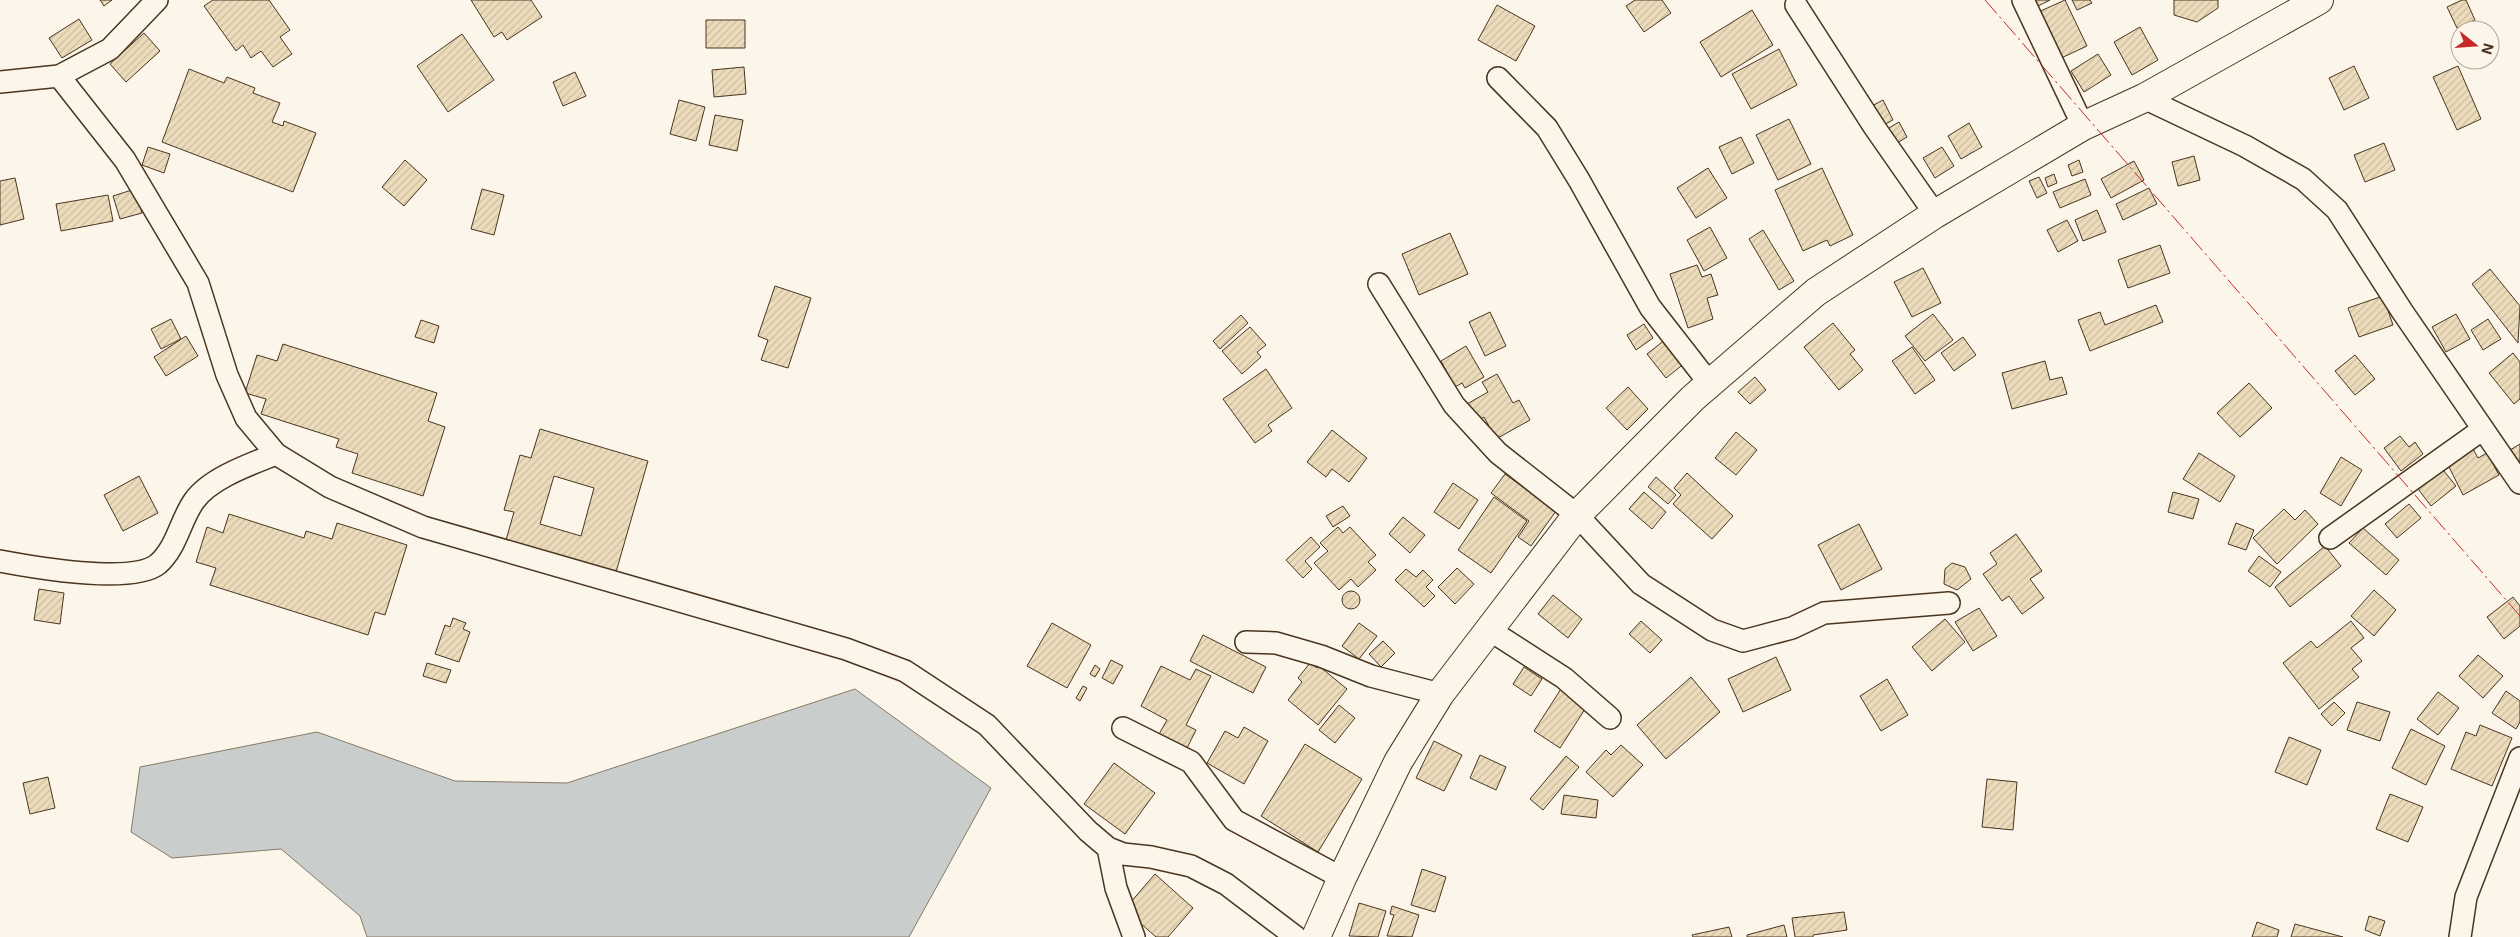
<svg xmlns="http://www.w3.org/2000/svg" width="2520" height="937" font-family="Inter,sans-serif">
<defs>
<pattern id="building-hatch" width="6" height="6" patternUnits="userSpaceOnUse" patternTransform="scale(1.25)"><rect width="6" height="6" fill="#ecdcbc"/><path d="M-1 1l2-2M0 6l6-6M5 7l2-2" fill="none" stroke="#ccbda1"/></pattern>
</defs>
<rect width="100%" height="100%" fill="#fbf6e9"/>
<path fill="#c9cecd" stroke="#887966" d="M855,689L991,788L909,937H367L360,916L281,849L172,858L131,832L140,767L317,732L455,781L567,783Z"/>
<path fill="url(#building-hatch)" stroke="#4a3520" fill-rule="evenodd" d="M100,0H112L104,6Z
M213,0H269L290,30L280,37L292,54L273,67L261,51L251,58L243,45L236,51L204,6Z
M471,0H531L542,17L507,40L502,32L494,37Z
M1635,0H1662L1671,13L1644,32L1626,6Z
M2035,0H2050L2038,6Z
M2065,0L2087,46L2059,59L2034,14Z
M2072,0H2090L2092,3L2077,10Z
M2174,0H2218V8L2197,22L2174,15Z
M2462,0H2466L2475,20L2457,28L2447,7Z
M1497,5L1535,26L1516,61L1478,40Z
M1752,10L1773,45L1721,77L1700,42Z
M79,19L92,40L62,58L49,38Z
M706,20H745V48H706Z
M2140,27L2158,60L2132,75L2114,42Z
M144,33L160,51L126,82L110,64Z
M462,34L494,80L448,112L417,66Z
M1779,49L1797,85L1751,109L1732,74Z
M2098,54L2111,75L2084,92L2071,71Z
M2354,66L2369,98L2344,110L2329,78Z
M2458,66L2481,119L2457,130L2433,77Z
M744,67L746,94L714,97L712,70Z
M189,69L224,83L227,77L255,88L253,93L280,103L272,122L283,126L284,121L316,133L293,192L162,142Z
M575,72L586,96L563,106L553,82Z
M679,100L705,107L696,141L670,134Z
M1883,100L1893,120L1878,128L1868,108Z
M715,115L743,120L737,151L709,145Z
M1789,119L1811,164L1778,180L1756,135Z
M1899,122L1907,137L1892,146L1884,131Z
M1969,123L1982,147L1961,159L1948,136Z
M1741,137L1754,163L1732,174L1719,147Z
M2384,143L2395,170L2365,182L2354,155Z
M148,147L170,154L164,173L142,165Z
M1942,147L1954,166L1935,178L1923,158Z
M2194,156L2200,180L2178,186L2172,162Z
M405,160L427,180L404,206L382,187Z
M2079,160L2083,172L2072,176L2068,165Z
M2134,161L2144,180L2111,198L2101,179Z
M1708,168L1727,198L1696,218L1677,188Z
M1822,168L1853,235L1830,246L1827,240L1803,251L1775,190Z
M2054,174L2057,183L2048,187L2045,178Z
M2039,177L2047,193L2037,198L2029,181Z
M15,178L24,219L0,225V181Z
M2085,179L2091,195L2060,208L2053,192Z
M2149,188L2157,204L2123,220L2116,204Z
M135,189L142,213L120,219L113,196Z
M482,189L504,195L494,235L471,229Z
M108,195L113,221L61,231L56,204Z
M2097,210L2106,232L2083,241L2075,220Z
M2067,220L2078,241L2058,252L2047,230Z
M1710,227L1727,258L1704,271L1687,240Z
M1763,230L1794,281L1779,290L1749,239Z
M1450,233L1468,274L1419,295L1402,254Z
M2160,245L2170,273L2128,288L2118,260Z
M1697,265L1702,277L1711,274L1718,295L1707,298L1713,319L1688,328L1670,274Z
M1923,268L1941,303L1912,317L1894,282Z
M2490,269L2520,306L2518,343L2472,284Z
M775,286L811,298L788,368L761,360L768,340L758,336Z
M2383,296L2393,325L2359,337L2348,308Z
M2156,305L2163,322L2090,351L2078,320L2100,312L2105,325Z
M1490,312L1506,346L1485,356L1469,322Z
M1933,314L1953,340L1925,361L1905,336Z
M2456,314L2470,339L2446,352L2432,327Z
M1241,315L1248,323L1220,349L1213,341Z
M171,319L181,339L161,349L151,329Z
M2488,319L2501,339L2483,350L2471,330Z
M421,320L439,326L434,343L415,337Z
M1833,323L1855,350L1850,354L1863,370L1839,390L1804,347Z
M1644,324L1653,338L1636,350L1627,335Z
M1250,327L1266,345L1257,352L1261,357L1242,374L1222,351Z
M186,336L198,356L166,376L154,357Z
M1963,337L1976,355L1954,371L1941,353Z
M1666,339L1685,363L1666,378L1647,354Z
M283,344L437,393L428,421L445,427L423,496L352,473L358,454L336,447L339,439L261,414L266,399L245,393L257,355L277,361Z
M1466,346L1484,377L1465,388L1462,383L1455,387L1441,361Z
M1912,347L1935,380L1915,394L1892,361Z
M2513,353L2520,362V399L2514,404L2489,373Z
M2355,355L2375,379L2355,395L2335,371Z
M2045,361L2050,380L2062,377L2067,394L2012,409L2002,373Z
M1266,369L1292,408L1268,425L1272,431L1255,443L1223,399Z
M1497,374L1513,403L1519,400L1530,420L1496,439L1484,417L1477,421L1467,404L1488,392L1482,382Z
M1755,377L1766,390L1750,404L1738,392Z
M2249,383L2272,408L2240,437L2217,413Z
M1628,387L1648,409L1627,430L1606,408Z
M540,429L648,461L614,579L504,547L514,512L504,510L520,455L531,458ZM554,476L594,488L581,536L540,524Z
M1332,430L1367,458L1349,482L1332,469L1326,477L1307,462Z
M1736,432L1757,450L1736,475L1715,458Z
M2400,436L2409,447L2415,442L2423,454L2401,471L2384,448Z
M2520,444V461L2518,462L2510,450Z
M2472,447L2478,458L2487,453L2499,475L2463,495L2446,461Z
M2199,453L2235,476L2220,502L2183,479Z
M2341,457L2362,470L2341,506L2320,493Z
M2440,466L2456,486L2431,506L2415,485Z
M1687,473L1733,516L1712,539L1673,504L1681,495L1674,488Z
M1505,474L1556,511L1531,546L1518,537L1529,521L1491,493Z
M139,476L158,513L123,531L104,495Z
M1656,477L1676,495L1668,504L1648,487Z
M1453,483L1478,500L1459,529L1434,512Z
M1644,492L1666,512L1652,529L1629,509Z
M2173,492L2199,499L2193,519L2168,512Z
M1494,497L1527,521L1491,573L1458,550Z
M2409,504L2421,518L2397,538L2385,524Z
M1343,506L1350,516L1333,527L1326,516Z
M2284,509L2295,520L2305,510L2318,524L2277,564L2253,538Z
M229,514L304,538L306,531L332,539L337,523L407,545L385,615L375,612L368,635L210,585L216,568L196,562L207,527L223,533Z
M1403,517L1425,535L1410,553L1389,534Z
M2236,523L2254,530L2246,550L2228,544Z
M1859,524L1882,569L1841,590L1818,545Z
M1338,527L1343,533L1350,527L1376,555L1368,562L1376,570L1358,587L1351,579L1339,590L1314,563L1328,551L1320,543Z
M2363,528L2399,560L2386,575L2349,543Z
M2016,534L2042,571L2030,579L2044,598L2022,614L2009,596L2002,601L1983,574L1997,564L1990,553Z
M1311,537L1320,547L1305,561L1312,569L1303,578L1286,560Z
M2325,546L2341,566L2290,607L2275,587Z
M2259,556L2281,572L2270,587L2248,571Z
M1952,563L1965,567L1971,579L1957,590L1944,584L1945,569Z
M1457,568L1474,584L1455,604L1438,587Z
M1406,569L1416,577L1423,570L1433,580L1426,587L1435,596L1424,607L1395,580Z
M39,589L64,593L60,624L34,620Z
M2374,590L2396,610L2374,636L2351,616Z
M1342 600a9 9 0 1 1 18 0a9 9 0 1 1-18 0Z
M1553,595L1582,619L1568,638L1538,614Z
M2513,597L2520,606V626L2504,639L2487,617Z
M1979,608L1997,636L1973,651L1955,622Z
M453,618L466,623L463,629L470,632L459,662L435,654L445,625L450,627Z
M1945,619L1965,642L1932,671L1912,647Z
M1641,621L1662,640L1650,653L1629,634Z
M2351,621L2364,638L2351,648L2362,661L2352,669L2359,677L2319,709L2283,663L2311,641L2317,648Z
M1052,623L1091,645L1067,688L1027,666Z
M1359,623L1377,636L1359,659L1342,646Z
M1203,635L1266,667L1253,693L1190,661Z
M1383,641L1395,653L1381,667L1369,654Z
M2478,655L2503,676L2483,698L2459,676Z
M1776,657L1791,690L1743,712L1728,679Z
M1111,660L1123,666L1113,684L1102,678Z
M427,663L451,670L446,683L423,676Z
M1310,663L1317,668L1319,666L1347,689L1318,725L1288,700L1302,682L1298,678Z
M1095,665L1100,669L1095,677L1090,674Z
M1161,666L1190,680L1196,669L1211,676L1186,725L1196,730L1186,750L1158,736L1167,720L1141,706Z
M1524,667L1542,679L1531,696L1513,684Z
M1691,677L1720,712L1666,759L1637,725Z
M1887,679L1908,715L1881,731L1860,696Z
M1083,686L1087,688L1080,701L1076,698Z
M1561,689L1587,706L1560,748L1534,731Z
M2506,691L2520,701V722L2516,729L2492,713Z
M2438,692L2459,708L2438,735L2417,719Z
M2334,702L2345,713L2332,726L2321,714Z
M2357,702L2390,712L2380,741L2347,730Z
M1339,705L1355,718L1335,743L1319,730Z
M2480,725L2512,738L2492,786L2451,769L2466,732L2476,736Z
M1244,727L1268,741L1244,784L1207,763L1225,731L1238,738Z
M2411,729L2445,746L2426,785L2392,768Z
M2289,737L2321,750L2307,785L2275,772Z
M1434,741L1462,755L1444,791L1416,778Z
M1305,744L1362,779L1318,852L1261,816Z
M1621,745L1643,765L1613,797L1586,772L1606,750L1611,755Z
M1480,755L1506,767L1496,790L1470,778Z
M1566,756L1579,767L1543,810L1530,799Z
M1114,763L1155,793L1125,834L1084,804Z
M48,777L55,808L30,814L23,783Z
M1987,779L2017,782L2013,830L1982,827Z
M2390,794L2423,807L2408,842L2376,829Z
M1564,795L1598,800L1596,818L1561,814Z
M1422,869L1446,877L1435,912L1411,905Z
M1155,874L1193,908L1168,937H1156L1130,914L1135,908L1130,903Z
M1359,903L1386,911L1378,937L1349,936Z
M1392,906L1419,915L1412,937L1387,936L1394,915L1390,914Z
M1844,912L1847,930L1813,935V937H1795L1792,918Z
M2369,916L2385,921L2380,936L2365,930Z
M2257,922L2279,930L2277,937H2252Z
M2295,924L2343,937H2291Z
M1784,925L1787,937H1747V935Z
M1729,927L1732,937H1693L1692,935Z"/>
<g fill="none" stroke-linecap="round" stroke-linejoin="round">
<g stroke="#4a3520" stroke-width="24">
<path id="minor" d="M2023,0L2083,126
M1796,5L1875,128L1935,214
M59,76L110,49L157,0
M1498,78L1547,128L1579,180L1650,307L1710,384
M0,82L59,76L125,160L198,283L227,375L246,418L276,454L330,487L423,527L846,649L905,671L987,725L1088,831L1108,848L1123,854L1151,857L1191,866L1226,884L1296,937
M2144,98L2245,146L2303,179L2337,210L2402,311L2520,483
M1379,284L1454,405L1498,453L1577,515L1641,584L1712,630L1743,641L1792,628L1824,613L1949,603
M2330,538L2483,429
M0,561C32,567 132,585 158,564C177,547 180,521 194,501C210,478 251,464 276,454
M1488,629L1564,678L1610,718
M1246,642L1276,643L1321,656L1371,676L1440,694
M1123,728L1191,762L1234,820L1342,878
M1108,848L1116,888L1134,937
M2460,937L2466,897L2520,758"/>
</g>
<g stroke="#4a3520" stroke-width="30">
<path id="major" d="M1316,937L1342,878L1398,762L1440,694L1577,515L1693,398L1816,292L1935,214L2083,126L2144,98L2319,0"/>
</g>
<use href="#minor" stroke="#fbf6e9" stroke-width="21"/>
<use href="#major" stroke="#fbf6e9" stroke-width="28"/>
<path stroke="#c62828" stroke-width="1" stroke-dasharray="18 4 2.5 4" stroke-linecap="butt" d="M1985,0L2520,616"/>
</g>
<g transform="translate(2475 45) rotate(107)"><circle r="24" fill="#fbf6e9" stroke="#b4a999"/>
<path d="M0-4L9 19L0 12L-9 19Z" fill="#c62828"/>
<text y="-8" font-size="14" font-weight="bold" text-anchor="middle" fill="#4a3520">N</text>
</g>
</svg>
